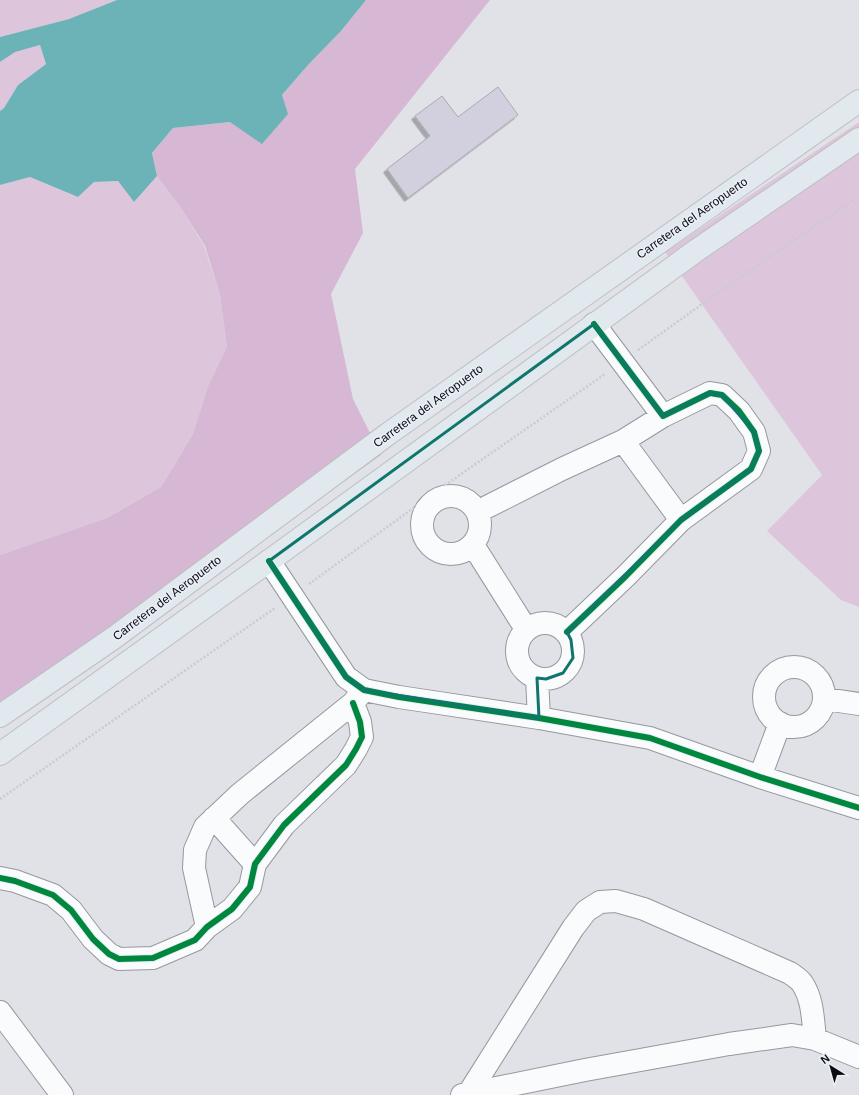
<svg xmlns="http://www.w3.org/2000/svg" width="859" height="1095" font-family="Helvetica,sans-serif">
<defs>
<filter id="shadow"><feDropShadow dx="-3.5" dy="3.5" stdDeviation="0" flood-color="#0004"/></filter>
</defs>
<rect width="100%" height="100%" fill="#e0e2e8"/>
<path fill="#ddc6db" d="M0,0H117L69,19L0,37Z
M40,45L46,64L18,85L4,108L0,111V62L15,51Z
M859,122V607L841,600L767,531L822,475L665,252Z
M157,176L181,208L204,246L220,295L227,347L208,386L193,434L161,487L107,518L0,555V185L30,177L78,197L94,182L118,181L134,202Z"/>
<path fill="#d7b8d4" d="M366,0H490L355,169L363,233L331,294L353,399L381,455L0,726V555L107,518L161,487L193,434L208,386L227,347L220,295L205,246L181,208L157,176L152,153L173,128L230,122L282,95L308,65L341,31Z"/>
<path fill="#6cb3b8" d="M117,0H366L341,31L308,65L282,95L288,114L262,144L230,122L173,128L152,153L157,176L134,202L118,181L94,182L78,197L30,177L0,185V111L4,108L18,85L46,64L40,45L15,52L0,62V37L69,19Z"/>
<path fill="#d2cfde" stroke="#ababaf" filter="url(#shadow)" d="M498,87L518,115L408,198L387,169L430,136L415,116L442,96L458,117Z"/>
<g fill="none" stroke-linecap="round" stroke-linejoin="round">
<g stroke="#96989d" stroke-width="24">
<path id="minor" d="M623,441L681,520
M422 525a29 29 0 1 1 58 0a29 29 0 1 1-58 0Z
M477,512L562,469L623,441L663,416
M473,545L526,629
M269,561L346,677L364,690L399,697L539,718L650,738L760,777L859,808
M517 651a28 28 0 1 1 56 0a28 28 0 1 1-56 0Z
M567,632L626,576L681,520L751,469L759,451L754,432L739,411L722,395L710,393L663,416L594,324
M764 697a30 30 0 1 1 60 0a30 30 0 1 1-60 0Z
M537,678L539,718
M825,699L859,704
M760,777L780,723
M214,818L255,864
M0,878L15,881L53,895L71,910L93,939L109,954L119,959L153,958L195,940L207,927L232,909L250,887L255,864L284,825L346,765L356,749L362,737L360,722L353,703
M207,927L194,868L195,850L205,827L240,794L353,703L362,692
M0,1012L62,1095
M469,1093L573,928L586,911L600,902L616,901L644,909L790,973C794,976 799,979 802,983C813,999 813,1021 815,1039
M462,1095L585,1070L729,1044L792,1035L815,1039L859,1057"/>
</g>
<g stroke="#bebfc2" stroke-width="24">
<path id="primary" d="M0,716L115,637L388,434L859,101
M0,754L269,561L697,250L859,139"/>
</g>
<path stroke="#cacbcd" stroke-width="2.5" stroke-dasharray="2 2" stroke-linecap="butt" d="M638,350L719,292L859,196
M309,584L434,493L605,374
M0,799L275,608"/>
<use href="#minor" stroke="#fafbfc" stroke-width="22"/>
<use href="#primary" stroke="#e1e9ee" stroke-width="22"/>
<g stroke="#e9eef8" stroke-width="8">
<path id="cycleway" d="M269,561L346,677L364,690L399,697L539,718L650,738L760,777L859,808
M567,632L626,576L681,520L751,469L759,451L754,432L739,411L722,395L710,393L663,416L594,324
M0,878L15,881L53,895L71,910L93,939L109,954L119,959L153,958L195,940L207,927L232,909L250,887L255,864L284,825L346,765L356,749L362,737L360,722L353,703"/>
</g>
<use href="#cycleway" stroke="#00873e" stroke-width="6"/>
</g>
<path fill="none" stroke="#0f766e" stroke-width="3" stroke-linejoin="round" d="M594,324L663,416L710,393L722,395L754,432L759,451L751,469L681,520L567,632L571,640L573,658L563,673L546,679L537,678L539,718L364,690L346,677L269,561Z"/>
<g text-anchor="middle" stroke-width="3" stroke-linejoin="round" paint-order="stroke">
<g font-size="12" fill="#0a0c0f" stroke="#e9eef8">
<text transform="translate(692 218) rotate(-35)" y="4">Carretera del Aeropuerto</text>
<text transform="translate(428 406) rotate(-36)" y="4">Carretera del Aeropuerto</text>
<text transform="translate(167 598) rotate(-37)" y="4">Carretera del Aeropuerto</text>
</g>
</g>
<g transform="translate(831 1067) rotate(323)" stroke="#e9eef8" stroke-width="3" paint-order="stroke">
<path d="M0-3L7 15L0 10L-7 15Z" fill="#0a0c0f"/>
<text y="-6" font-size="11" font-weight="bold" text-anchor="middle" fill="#0a0c0f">N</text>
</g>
</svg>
